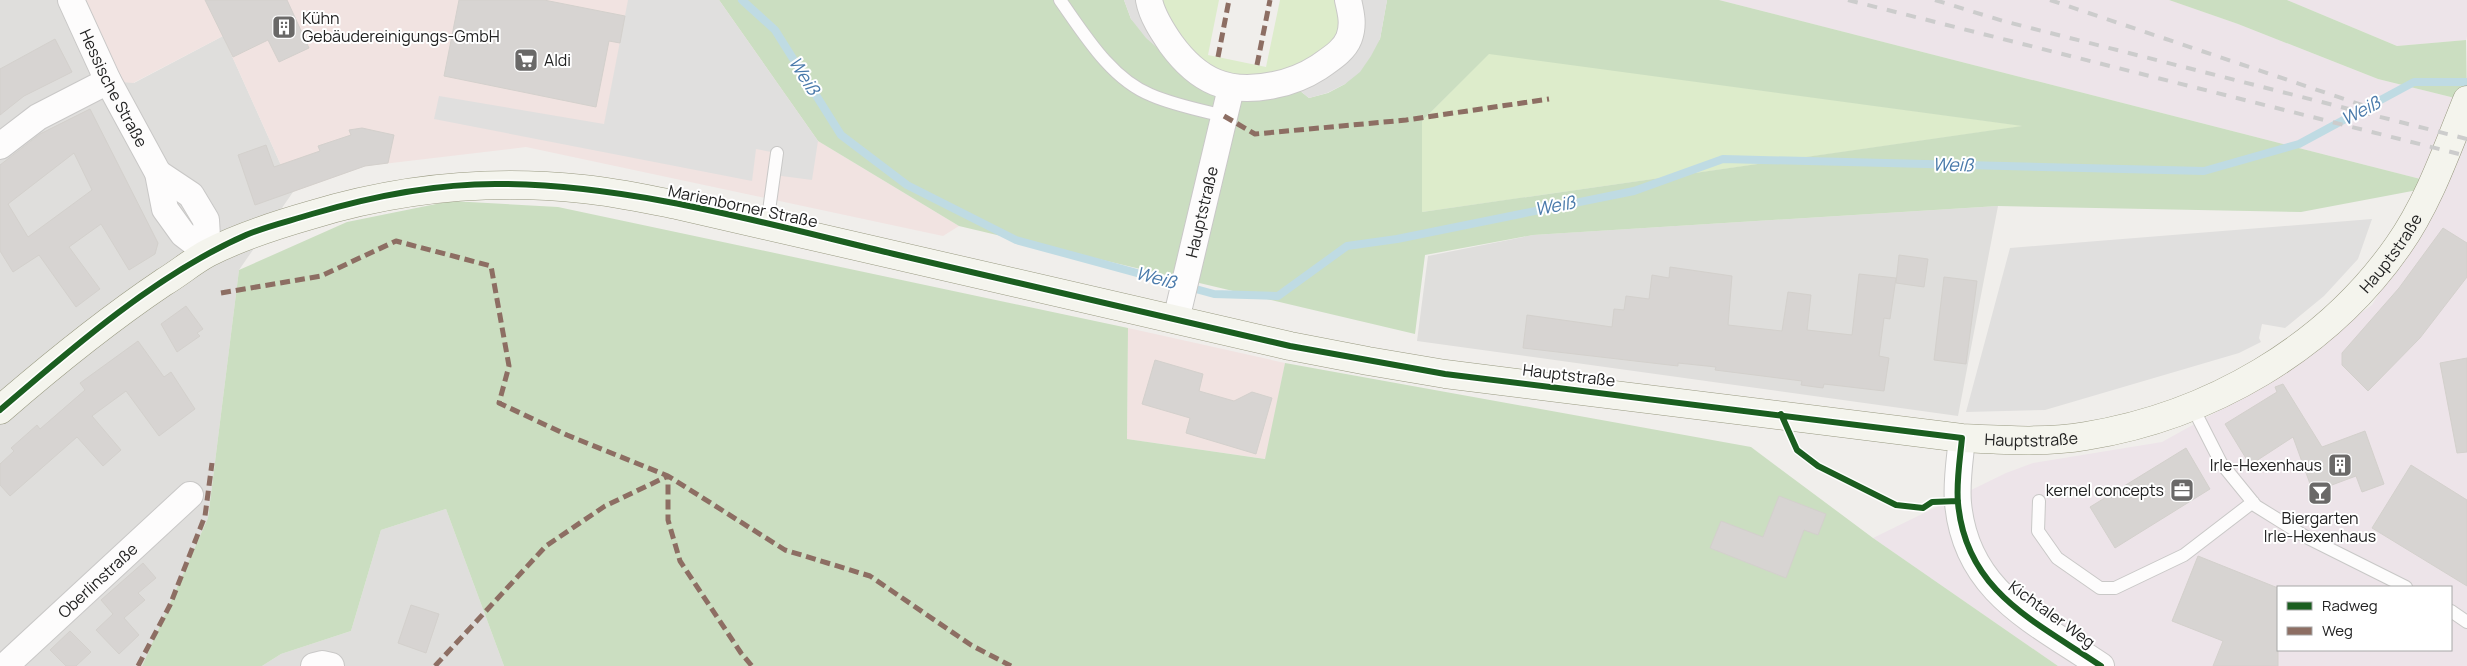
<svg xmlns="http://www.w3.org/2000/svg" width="2467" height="666" font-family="Manrope,sans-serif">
<rect width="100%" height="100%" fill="#f0eeeb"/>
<path fill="#dfdedc" d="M0,0H71L134,83L223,36L293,192L239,270L208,518L142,666H0Z
M1998,206L1958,416L1417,341L1428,256L1533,235Z
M446,509L504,666H262L281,654L351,631L381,530Z"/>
<path fill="#f1e3e1" d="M71,0H719L818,141L959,226L943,236L526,147L366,166L293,192L223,36L133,83L108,81Z
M1128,328L1285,363L1266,459L1127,439Z"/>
<path fill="#ede4e9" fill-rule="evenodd" d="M1719,0H2169L2238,24L2378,79L2467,101V666H2058L1873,538L2006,473L2033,463L2162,442L2247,395L2372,305L2444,185ZM2278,587H2451V650H2278Z
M2287,0H2467V36L2466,40L2397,46Z"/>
<path fill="#ddeccb" d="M1149,0H1219L1208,55L1266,67L1280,0H1348L1352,21L1312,71L1213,82Z
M1489,53L2025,126L1422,212V121Z"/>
<path fill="#cbdec1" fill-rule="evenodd" d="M719,0H1124L1131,19L1203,76L1289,82L1309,98L1328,93L1345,84L1380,39L1387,0H1719L2444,185L2301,212L1998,206L1533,235L1425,255L1415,334L959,226L818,141ZM1489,54L2022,126L1422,212V121Z
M2169,0H2287L2397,46L2466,40L2467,101L2378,79L2238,24Z
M451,201L558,207L1128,328L1127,439L1265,459L1285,363L1751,447L1873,538L2058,666H504L446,509L381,530L351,631L281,654L262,666H142L208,518L239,270L347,222Z"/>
<path fill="#e0dfde" d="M628,0H719L818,141L812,180L774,175L777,153L756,149L752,181L434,119L439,96L604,124Z
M1124,0H1149L1170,59L1146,38L1131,19Z
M1348,0H1387L1380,39L1371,56L1360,72L1345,84L1327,93L1309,98L1289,82L1339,53Z
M2372,219L2358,259L2324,296L2285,328L2262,324L2259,338L2261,342L2239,353L2045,410L1966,412L2010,248Z"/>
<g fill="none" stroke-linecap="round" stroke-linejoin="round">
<path stroke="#bfdbe3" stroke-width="8" d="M742,0L775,30L841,135L907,185L1016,240L1214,294L1278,296L1347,246L1397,239L1634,191L1723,159L2204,171L2299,144L2414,82H2467"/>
</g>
<path fill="#d7d4d2" stroke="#d3d0cc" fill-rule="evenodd" d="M205,0H287L309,48L279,62L268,40L233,57Z
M459,0H544L625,16L620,43L609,41L596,107L444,76Z
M55,39L72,72L24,96L0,115V69Z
M90,109L158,243L155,254L129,270L101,224L69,247L100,289L76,307L39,255L13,272L0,251V165L40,134ZM74,153L92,190L28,237L8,204Z
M362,128L394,135L388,163L365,166L255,205L238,155L266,145L274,167L320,151L318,146L351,135L349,130Z
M2443,228L2467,243V277L2420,338L2368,391L2342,365V353L2399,288Z
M1899,255L1928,259L1924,287L1896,283Z
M1670,267L1732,276L1728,325L1782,331L1788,292L1811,295L1807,330L1852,335L1859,274L1896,278L1890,319L1884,318L1879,356L1889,358L1884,391L1824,384L1823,388L1801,385L1802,381L1715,370L1716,367L1678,363V366L1523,348L1527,315L1612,327L1614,309L1624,310L1626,296L1649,299L1652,275L1669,278Z
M1944,277L1977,281L1966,364L1934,360Z
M186,306L203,329L197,333L200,336L177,352L161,324Z
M138,341L164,377L171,372L195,409L159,436L126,391L92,416L121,450L103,466L77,437L10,496L0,485V464L14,451L11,448L37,425L40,429L85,390L80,383Z
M2467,358V452L2457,453L2440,363Z
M1155,360L1203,374L1199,391L1234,401L1252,392L1272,398L1256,454L1186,433L1190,418L1142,404Z
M2283,384L2322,447L2365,431L2384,484L2362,492L2356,476L2313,492L2293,437L2250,465L2225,424L2277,392L2275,387Z
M2186,448L2210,489L2115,548L2090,507Z
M2411,465L2467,500V586L2372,528Z
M1779,496L1826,514L1818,535L1804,530L1786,578L1710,548L1721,521L1763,537Z
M2198,556L2278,588V666H2213L2223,641L2172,621Z
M143,563L156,578L138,593L145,600L124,618L139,635L119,654L96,630L113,614L101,600Z
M411,605L439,614L426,653L398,643Z
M70,631L91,652L76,666H66L50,650Z"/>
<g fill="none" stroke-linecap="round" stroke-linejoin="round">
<g stroke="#c9c8c7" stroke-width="14">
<path id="service" d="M1060,0C1084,34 1111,79 1151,95C1174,105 1200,110 1224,116
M767,225L777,153
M2193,408L2221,463L2256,506L2306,537L2406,587
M2039,501L2038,531L2057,558L2100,588H2115L2184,555L2253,502
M2451,611L2467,622"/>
</g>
<g stroke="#c9c8c7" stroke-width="28">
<g id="minor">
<path id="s1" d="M71,0L108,81L158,173L165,209L183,234L208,253"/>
<path d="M1149,0C1152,16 1162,31 1171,44C1198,81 1228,95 1274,85C1290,82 1305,76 1319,67C1330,59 1344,51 1349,38C1354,25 1351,13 1348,0"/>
<path d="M0,146L38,117L108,81"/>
<path d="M158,173L191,195L206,220L208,253"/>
<path id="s2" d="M1176,320L1231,88"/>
<path d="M1962,438C1960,459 1956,482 1958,503C1966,592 2035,621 2101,666"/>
<path id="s3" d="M5,666L190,495"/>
<path d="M314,666L322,664L331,666"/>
</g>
</g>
<g stroke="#999a82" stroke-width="29">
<g id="secondary">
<path id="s4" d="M0,410C53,364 106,321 164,282C179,273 193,261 208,253C241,236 276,225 311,215C400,188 490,179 583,189C615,192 646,199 677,205L1290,346L1368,361L1445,374L1962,438C2003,440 2045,443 2086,436C2209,416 2326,349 2398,246C2429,202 2447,149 2467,100"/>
</g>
</g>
<use href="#service" stroke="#fdfcfc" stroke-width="12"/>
<use href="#minor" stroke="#fdfcfc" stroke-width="26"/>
<use href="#secondary" stroke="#f4f4ed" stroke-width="28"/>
<path stroke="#ccc" stroke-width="4" stroke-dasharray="10 10" stroke-linecap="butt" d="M1848,0L2467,156
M1935,0L2003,21L2467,139
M2050,0L2377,110"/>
<path stroke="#8d6e63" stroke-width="5" stroke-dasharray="10 5" stroke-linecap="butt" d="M1218,57L1229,0
M1257,65L1270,0
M1224,116L1255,134L1406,120L1549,99
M221,293L321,276L396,241L491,266L509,366L499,403L567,435L668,476V520L680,561L741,653L752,666
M138,666L170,605L205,516L212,463
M435,666L546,546L605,506L668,476L785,550L870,576L971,645L1011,666"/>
<g stroke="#fff" stroke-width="9">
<path id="cycleway" d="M0,410C73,347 157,274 246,235C267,226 290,221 312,214C373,196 437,183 502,184C633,185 767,224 894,254C1026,285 1158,316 1290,346L1445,374L1962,438C1960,459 1956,482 1958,503C1966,592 2035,621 2101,666
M1781,414L1797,450L1818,466L1896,505L1923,508L1932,502L1958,501"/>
</g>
<use href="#cycleway" stroke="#1b5e20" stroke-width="6"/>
</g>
<defs>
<g id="building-square" transform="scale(1.25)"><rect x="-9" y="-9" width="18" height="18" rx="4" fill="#6a6968" stroke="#fff"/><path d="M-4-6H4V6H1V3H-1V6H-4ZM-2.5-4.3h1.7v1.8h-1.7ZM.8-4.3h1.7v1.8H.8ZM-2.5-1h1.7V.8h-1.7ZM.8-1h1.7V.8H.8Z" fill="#fff"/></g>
<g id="supermarket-square" transform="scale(1.25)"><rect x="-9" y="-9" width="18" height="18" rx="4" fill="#6a6968" stroke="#fff"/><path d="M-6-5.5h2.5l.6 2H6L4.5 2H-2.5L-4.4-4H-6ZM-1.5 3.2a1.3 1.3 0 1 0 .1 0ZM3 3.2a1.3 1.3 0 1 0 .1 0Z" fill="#fff"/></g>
<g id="office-square" transform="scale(1.25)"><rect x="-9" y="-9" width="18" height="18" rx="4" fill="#6a6968" stroke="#fff"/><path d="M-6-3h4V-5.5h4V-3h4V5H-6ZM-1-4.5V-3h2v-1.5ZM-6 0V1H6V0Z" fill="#fff"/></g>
<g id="bar-square" transform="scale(1.25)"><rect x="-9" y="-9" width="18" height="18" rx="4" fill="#6a6968" stroke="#fff"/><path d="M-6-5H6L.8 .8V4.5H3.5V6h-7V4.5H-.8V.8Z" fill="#fff"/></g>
</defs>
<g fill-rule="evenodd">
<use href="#building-square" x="284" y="27"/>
<use href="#supermarket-square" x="526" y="60"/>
<use href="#building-square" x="2340" y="465"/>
<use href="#office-square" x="2182" y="490"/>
<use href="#bar-square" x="2320" y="493"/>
</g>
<g text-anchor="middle" stroke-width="4" stroke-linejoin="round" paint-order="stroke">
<g font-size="16" fill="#222" stroke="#fff" text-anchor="start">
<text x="302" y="24">Kühn<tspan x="302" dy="18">Gebäudereinigungs-GmbH</tspan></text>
<text x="544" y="66">Aldi</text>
<text x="2322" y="471" text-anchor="end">Irle-Hexenhaus</text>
<text x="2164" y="496" text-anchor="end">kernel concepts</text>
<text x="2320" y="524" text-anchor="middle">Biergarten<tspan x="2320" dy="18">Irle-Hexenhaus</tspan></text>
</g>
<g font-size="16" fill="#222" stroke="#fff">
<text dy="6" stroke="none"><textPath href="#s1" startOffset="98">Hessische Straße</textPath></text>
<text transform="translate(743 206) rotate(12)" y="6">Marienborner Straße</text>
<text dy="6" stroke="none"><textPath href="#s2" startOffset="111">Hauptstraße</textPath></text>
<text dy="6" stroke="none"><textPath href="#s4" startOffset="2538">Hauptstraße</textPath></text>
<text transform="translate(1569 375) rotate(7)" y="6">Hauptstraße</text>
<text dy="6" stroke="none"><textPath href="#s4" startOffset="2118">Hauptstraße</textPath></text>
<text dy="6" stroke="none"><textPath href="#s3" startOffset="126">Oberlinstraße</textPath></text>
<text transform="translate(2052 614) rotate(36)" y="6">Kichtaler Weg</text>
</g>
<g font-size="18" font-style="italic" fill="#4a7aab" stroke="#fff">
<text transform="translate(804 76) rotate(58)" y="6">Weiß</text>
<text transform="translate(2361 111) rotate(-28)" y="6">Weiß</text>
<text transform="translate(1953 165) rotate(1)" y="6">Weiß</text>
<text transform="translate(1555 206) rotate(-11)" y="6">Weiß</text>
<text transform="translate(1156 278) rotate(15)" y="6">Weiß</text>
</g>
</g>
<rect x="2277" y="586" width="175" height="65" fill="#ffffff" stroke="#a7a7a7"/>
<rect x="2287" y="602" width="25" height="8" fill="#1b5e20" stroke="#a7a7a7"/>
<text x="2322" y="611" font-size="15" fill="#222222">Radweg</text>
<rect x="2287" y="627" width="25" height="8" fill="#8d6e63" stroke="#a7a7a7"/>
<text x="2322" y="636" font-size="15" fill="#222222">Weg</text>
</svg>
